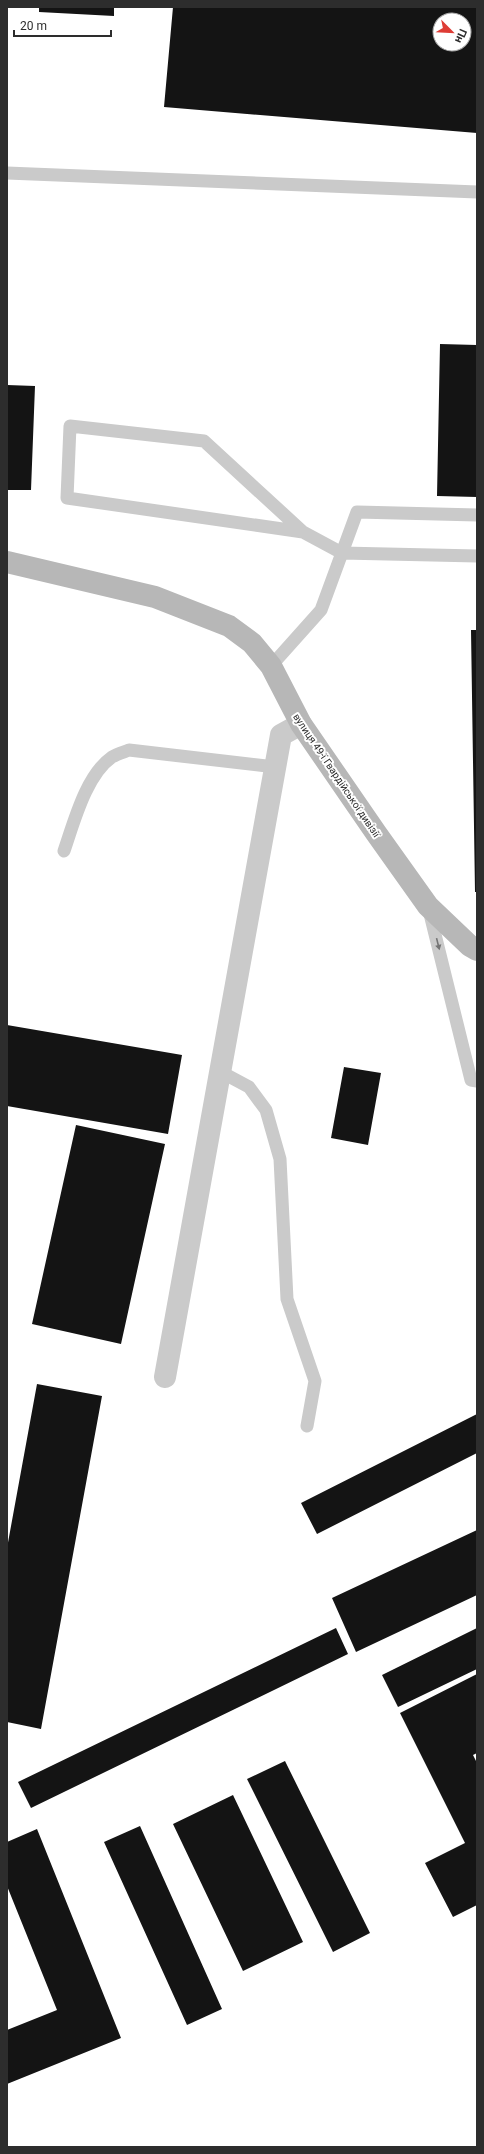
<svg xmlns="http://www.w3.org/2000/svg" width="484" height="2154" font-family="Roboto,sans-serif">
<rect width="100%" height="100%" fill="#fff"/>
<path fill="#141414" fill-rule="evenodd" d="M39,7H114V16L39,12Z
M173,7H477V133L164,107ZM440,20H464V44H440Z
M440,344L477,345V497L437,496Z
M7,385L35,386L31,490H7Z
M471,630H477V892H475Z
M7,1025L182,1055L168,1134L7,1106Z
M344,1067L381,1073L368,1145L331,1138Z
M76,1125L165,1144L121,1344L32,1324Z
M37,1384L102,1396L41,1729L7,1722V1548Z
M477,1414V1453L317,1534L301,1503Z
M477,1530V1595L356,1652L332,1598Z
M336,1628L348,1654L31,1808L18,1782Z
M477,1628V1669L398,1707L382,1675Z
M477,1674V1753L473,1755L477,1763V1905L453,1917L425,1863L465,1843L400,1713Z
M285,1761L370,1933L333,1952L247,1779Z
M233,1795L303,1942L243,1971L173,1824Z
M140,1826L222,2009L187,2025L104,1842Z
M37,1829L121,2038L7,2084V2030L57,2010L7,1886V1842Z"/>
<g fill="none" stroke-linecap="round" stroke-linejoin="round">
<path stroke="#cacaca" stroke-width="13" d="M7,173L477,192
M303,532L67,498L70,426L204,441L303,532L342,553L477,556
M271,666L321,610L357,512L477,515
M64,851C74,822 86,775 112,757C117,754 124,752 129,750L275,767
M429,910L471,1080L477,1081
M221,1072L249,1087L266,1110L280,1159L287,1299L315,1381L307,1426"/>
<path stroke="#cacaca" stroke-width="22" d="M165,1377L281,735L301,724"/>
<path stroke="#b7b7b7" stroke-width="22" d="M7,562L155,597L229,626L252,643L271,666L301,724L376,833L428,906L470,946L477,950"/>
</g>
<defs><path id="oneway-solid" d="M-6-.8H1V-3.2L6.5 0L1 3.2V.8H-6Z"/></defs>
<use fill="#747474" href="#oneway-solid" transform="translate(438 944) rotate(76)"/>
<g text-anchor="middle" stroke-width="4" stroke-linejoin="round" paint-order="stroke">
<g font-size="10" fill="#2d2d2d" stroke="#fff">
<text transform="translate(337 775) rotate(56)" y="4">вулиця 49-ї Гвардійської дивізії</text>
</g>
</g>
<rect width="484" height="2154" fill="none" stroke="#2d2d2d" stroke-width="16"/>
<g transform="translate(452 32) rotate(114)"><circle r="19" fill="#ffffff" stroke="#ababab"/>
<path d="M0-3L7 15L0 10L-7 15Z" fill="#de3c35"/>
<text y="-6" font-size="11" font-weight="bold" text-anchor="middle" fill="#2d2d2d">Пн</text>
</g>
<path d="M14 30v6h97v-6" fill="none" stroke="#2d2d2d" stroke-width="2"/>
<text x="20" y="30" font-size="12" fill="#2d2d2d" stroke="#ffffff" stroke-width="3" paint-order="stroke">20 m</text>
</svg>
